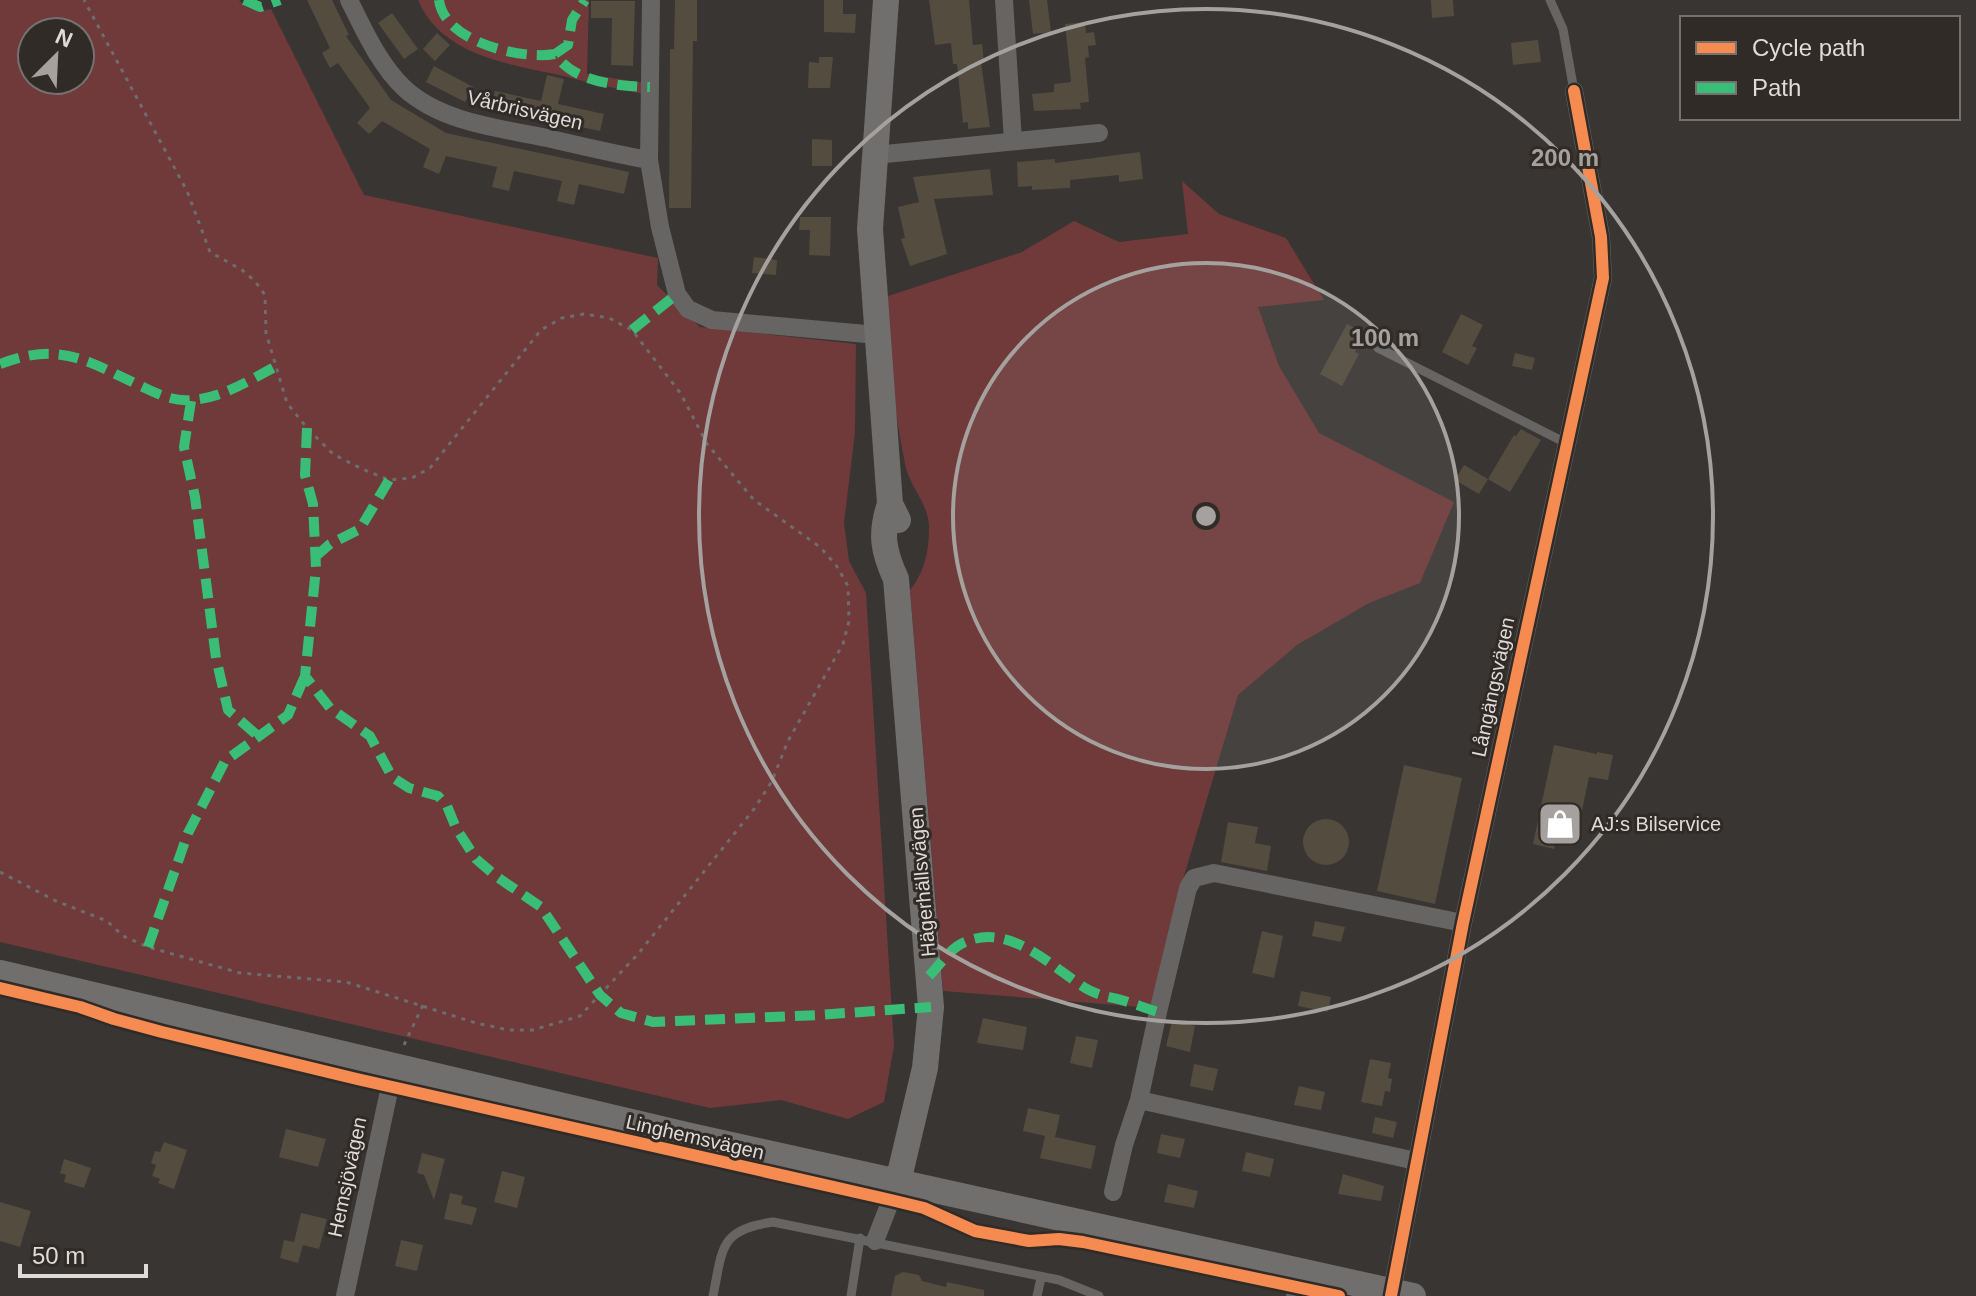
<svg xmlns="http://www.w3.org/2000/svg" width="1976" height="1296" font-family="Helvetica,sans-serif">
<rect width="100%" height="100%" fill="#383533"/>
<path fill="#6f3a39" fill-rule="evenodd" d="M0,0H239C247,10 259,13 271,9L364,195L658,258L657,285L700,327L856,344L855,433L844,523L849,561L866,593L894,1046L884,1102L848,1119L781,1100L710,1108L0,942ZM32,32H80V80H32Z
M418,0H589L587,74L644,83V94C615,89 587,82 559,75C508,64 441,55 418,0Z
M1182,181L1219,214L1286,238L1324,300L1258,307L1279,366L1319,433L1454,502L1420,583L1369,603L1297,645L1238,695L1184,876L1153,1008L943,991L910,590C925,571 929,552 929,527C929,504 909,486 905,464C894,409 888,353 882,298L1022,252L1074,221L1119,242L1188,234Z"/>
<path fill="#534c3f" d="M307,0H332L349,35L346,36L391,100L446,133L629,172L624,194L579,184L574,205L557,201L562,181L514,171L509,191L492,187L497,167L446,156L439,174L423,167L430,149L382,121L369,134L357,123L370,108L338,63L330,68L322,53L330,48Z
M675,0H697V41H693L691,208H669L670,49H674Z
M824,0H843V14H856L855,33L824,32Z
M929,0H969L973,45L982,44L984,62H981L990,127L968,129V122L963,123L957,64H953L951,43L935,45Z
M1029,0H1047L1051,32L1033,34Z
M1431,0H1453L1454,16L1432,18Z
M591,1H635L633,66L611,65L612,18H591Z
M392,13L418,49L404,59L378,23Z
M1085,22L1086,33L1094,32L1096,45L1088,46L1089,57L1085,58L1089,102L1080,103L1081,109L1034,111L1032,94L1054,92V84L1071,82L1065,24Z
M437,33L450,45L435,61L423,49Z
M1538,40L1541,62L1513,65L1511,43Z
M819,57H833L830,88H808L809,62L819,63Z
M434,66L473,87L465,102L426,82Z
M547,75L564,79L558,104L604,114L600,131L492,108L495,91L541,101Z
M812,139L832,140V166H812Z
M1140,152L1143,179L1119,182V175L1070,180V188L1032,190V186L1018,187L1017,162L1055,159V163Z
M990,169L993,195L934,199L947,254L910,266L901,239L905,238L898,207L919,202L913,177Z
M800,217H831L830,256L809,255L810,230H799Z
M754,257L777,260L776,275L752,273Z
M1461,314L1483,325L1472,346L1477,348L1468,365L1442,352Z
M1347,324L1364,333L1355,352L1359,354L1342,386L1320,374Z
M1515,353L1535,358L1532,370L1512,366Z
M1521,429L1541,440L1510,492L1488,479L1479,494L1455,480L1464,465L1488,479L1514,435L1516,436Z
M1554,745L1597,754V752L1613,755L1608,780L1589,777L1576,839L1557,835L1554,849L1533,844Z
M1404,765L1462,778L1435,904L1377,891Z
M1303 842a23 23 0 1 1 46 0a23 23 0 1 1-46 0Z
M1228,822L1258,827L1255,843L1271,846L1267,871L1221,862Z
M1315,921L1345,927L1341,942L1312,936Z
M1262,931L1283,936L1274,978L1252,973Z
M1301,991L1331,997L1328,1012L1298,1006Z
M983,1018L1027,1027L1023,1050L977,1043Z
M1172,1021L1195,1026L1190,1052L1166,1046Z
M1076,1036L1098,1040L1092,1068L1070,1063Z
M1370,1059L1391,1063L1388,1078L1392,1079L1390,1092L1385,1091L1382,1106L1361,1102Z
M1194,1064L1218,1069L1213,1091L1190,1086Z
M1299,1086L1325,1092L1321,1110L1294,1105Z
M1028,1108L1060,1115L1055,1137L1096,1146L1091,1169L1040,1158L1045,1136L1023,1131Z
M1375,1117L1397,1122L1393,1138L1372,1133Z
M286,1129L326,1139L318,1167L279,1157Z
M1161,1134L1185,1139L1180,1158L1157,1153Z
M164,1142L187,1150L174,1189L158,1183L160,1179L152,1176L156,1165L151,1163L155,1151L160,1152Z
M1246,1152L1274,1159L1270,1177L1242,1171Z
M422,1153L445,1159L434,1200L424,1175L417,1173Z
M64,1159L91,1168L84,1188L64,1182L66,1175L60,1173Z
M502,1171L525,1177L517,1208L494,1202Z
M1343,1174L1384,1186L1381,1201L1338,1194Z
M1168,1184L1198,1191L1194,1208L1164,1202Z
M450,1193L463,1196L461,1204L477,1208L472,1225L444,1219Z
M0,1202L31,1211L20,1247L0,1241Z
M301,1213L327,1219L319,1249L303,1245L298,1263L280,1258L284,1240L294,1242Z
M401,1240L423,1245L417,1271L395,1266Z
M903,1272L919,1275L922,1281L946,1287L947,1282L984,1290V1296H891L895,1276Z"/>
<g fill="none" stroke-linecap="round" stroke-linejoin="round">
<path stroke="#6e6c6c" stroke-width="3" stroke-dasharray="4 6" stroke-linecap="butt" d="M0,872L56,901L107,921L123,936L148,947L240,973L346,982L476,1023L509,1030H533L580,1016L638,954L754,809L772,781L788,741L843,644L849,621L848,586L836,565L820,547L754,500L707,444L681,394L632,330L609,318L584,314L562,318L541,330L430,468L412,478L389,480L362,469L333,454L307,428L287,403L266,333L265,295L255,281L242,270L210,252L187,191L84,0
M404,1045L423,1005"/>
<path stroke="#666563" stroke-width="9" d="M1550,0L1563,29L1574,91
M1378,348L1566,443
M713,1296C723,1247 719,1230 773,1222L1059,1280L1099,1296
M851,1296L860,1238
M1037,1296L1041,1278"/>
<path stroke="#666563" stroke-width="18" d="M349,0C364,30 379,64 404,88C442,123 500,128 547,138C581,146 615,154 649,160
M651,0L649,160L660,227L677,294L688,309L712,320L877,335
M1004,0L1013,141
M875,155L1099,133
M1139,1100L1158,1012L1188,888L1194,878L1214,873L1463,923
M1113,1192L1124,1145L1139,1100L1416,1161
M875,1241L898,1182
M1392,1291L1463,923L1603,278L1601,237L1574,91
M345,1296L394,1068
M1295,1296L1300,1271"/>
<path stroke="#706f6e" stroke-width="26" d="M886,0L870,229L890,504L898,520
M890,504C880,533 883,551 896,579L931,1007L925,1068L898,1182
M0,973L686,1135L1413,1296"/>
<path stroke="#3abd76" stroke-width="10" stroke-dasharray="20 10" stroke-linecap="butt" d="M244,0L260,7L280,0
M439,0C444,42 521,60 555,54C574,83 618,86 650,87
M555,54L568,45L572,20L585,0
M632,330L677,294
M0,364C63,340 90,363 145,388C160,395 175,402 192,400C223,398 249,380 277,366
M191,401L184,447L195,497L216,658L228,710L258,736
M307,428L305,475L313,504L316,568L305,676L330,708L370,736L392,777L409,788L438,796L447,806L456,828L476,859L497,877L541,907L600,995L621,1013L653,1022L818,1015L931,1007
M315,557L330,544L360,529L389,480
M148,947L188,833L225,761L288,715L305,676
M929,976C940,965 950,948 965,942C1011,922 1052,968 1087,989C1101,997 1113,997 1128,1002C1138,1005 1147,1009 1158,1012"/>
<g stroke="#302b27" stroke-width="17">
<path id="cycleway" d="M0,988L80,1007L114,1019L162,1032L357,1079L891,1200L924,1208L975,1231L1029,1241L1059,1239L1083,1242L1339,1296
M1391,1296L1463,923L1603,278L1601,237L1574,91"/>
</g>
<use href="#cycleway" stroke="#f68b52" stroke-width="12"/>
</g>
<circle cx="1206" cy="516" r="253" fill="#a4a19e" fill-opacity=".12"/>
<g fill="none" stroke="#a4a19e" stroke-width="4">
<circle cx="1206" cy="516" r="253"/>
<circle cx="1206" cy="516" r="507"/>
</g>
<defs>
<g id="shop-square" transform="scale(2.3)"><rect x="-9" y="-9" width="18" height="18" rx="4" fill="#a4a19e" stroke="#302b27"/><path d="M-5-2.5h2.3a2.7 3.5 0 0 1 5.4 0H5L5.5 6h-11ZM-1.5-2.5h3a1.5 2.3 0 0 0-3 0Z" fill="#fff"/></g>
</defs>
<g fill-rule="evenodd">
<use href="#shop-square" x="1560" y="824"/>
</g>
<g text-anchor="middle" stroke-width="6" stroke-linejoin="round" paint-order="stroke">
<g font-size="20" fill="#dedbd8" stroke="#302b27">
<text transform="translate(525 110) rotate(13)" y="7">Vårbrisvägen</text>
<text transform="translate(1493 687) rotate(-78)" y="7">Långängsvägen</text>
<text transform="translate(922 882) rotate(-95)" y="7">Hägerhällsvägen</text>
<text transform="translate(695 1137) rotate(13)" y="7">Linghemsvägen</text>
<text transform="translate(347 1177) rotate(-78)" y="7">Hemsjövägen</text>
</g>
<g font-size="20" fill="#dedbd8" stroke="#302b27" text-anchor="start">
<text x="1591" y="831">AJ:s Bilservice</text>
</g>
</g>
<circle cx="1206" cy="516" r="12" fill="#a4a19e" stroke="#302b27" stroke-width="4"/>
<g font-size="24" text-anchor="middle" font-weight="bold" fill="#a4a19e" stroke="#302b27" stroke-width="6" stroke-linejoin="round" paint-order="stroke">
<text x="1565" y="166">200 m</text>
<text x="1385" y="346">100 m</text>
</g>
<rect x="1680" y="16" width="280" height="104" fill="#302b27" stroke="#76716e" stroke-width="2"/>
<rect x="1696" y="42" width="40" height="12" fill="#f68b52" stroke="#76716e" stroke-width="2"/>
<text x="1752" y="56" font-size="24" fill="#dedbd8">Cycle path</text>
<rect x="1696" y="82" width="40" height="12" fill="#3abd76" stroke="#76716e" stroke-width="2"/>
<text x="1752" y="96" font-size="24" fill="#dedbd8">Path</text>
<g transform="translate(56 56) rotate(24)"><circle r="38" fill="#302b27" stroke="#76716e" stroke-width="2"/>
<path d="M0-6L14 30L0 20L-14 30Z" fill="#a4a19e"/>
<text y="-12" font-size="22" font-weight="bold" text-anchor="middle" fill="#dedbd8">N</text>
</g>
<path d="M20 1264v12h126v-12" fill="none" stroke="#dedbd8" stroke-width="4"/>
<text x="32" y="1264" font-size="24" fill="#dedbd8" stroke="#302b27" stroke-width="6" paint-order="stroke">50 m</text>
</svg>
